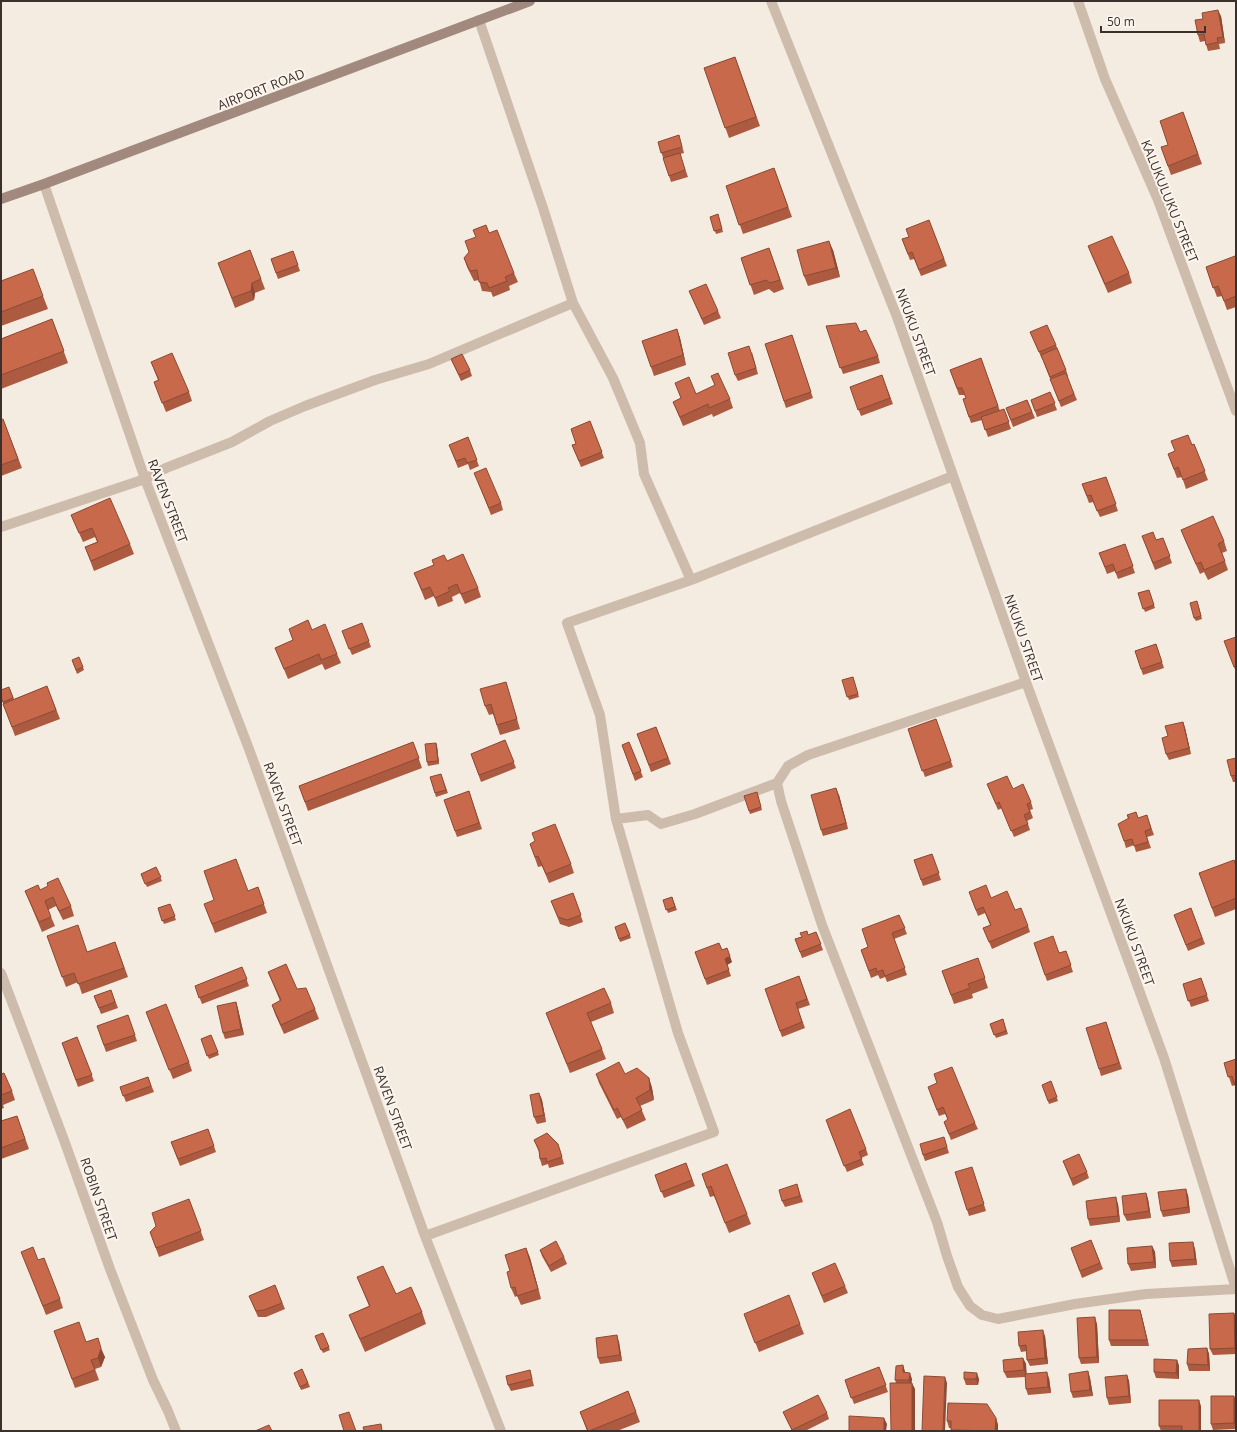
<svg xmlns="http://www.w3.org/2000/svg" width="1237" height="1432" font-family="'Open Sans',sans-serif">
<rect width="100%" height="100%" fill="#f4ebe1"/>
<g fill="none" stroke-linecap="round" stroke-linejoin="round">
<path stroke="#cdbbac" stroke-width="10" d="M771,1L897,317L1026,682L1164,1058L1236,1289
M1078,1L1105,79L1158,200L1236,411
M479,20L543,208L573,303L613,378L640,443L644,474L691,580
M44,184L145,479L249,749L425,1236L501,1431
M1,527L145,479L166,468L232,442L270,421L305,406L375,380L429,364L573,303
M1026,682L808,755L788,766L777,783L781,801L822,925L937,1222L947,1256L958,1287L970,1306L982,1315L998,1319L1075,1304L1146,1294L1236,1289
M616,819L648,815L661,824L695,814L777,783
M1,973L64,1140L110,1269L153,1380L168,1411L176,1431
M425,1236L714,1132L678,1033L616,819L600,715L567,623L691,580L953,476"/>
<path stroke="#a18a7d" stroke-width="10" d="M1,199L44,184L530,1"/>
</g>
<path fill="#ac5a40" d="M1221,16L1225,43L1219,44L1220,49L1208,51L1205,41L1200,42L1198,35Z
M735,57L760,126L729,138L704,68Z
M1183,112L1202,164L1171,175L1161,147L1168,145Z
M658,142H681L684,153L680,154L688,177L671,182Z
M774,168L792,217L743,234L726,186Z
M718,214L723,232L716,234L710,217Z
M929,220L947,266L921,276L914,259L910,260L902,239L909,237Z
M489,233L514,273L518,282L509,286L510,290L493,297L491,292L482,291L479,280L474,281L467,267L464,258Z
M1088,246L1129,273L1132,283L1108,293L1092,256Z
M769,248L784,289L774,293L769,289L754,295L741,258Z
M250,250L265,289L255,293L254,300L235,308L218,263Z
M833,250L840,277L808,286L804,276Z
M293,251L300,271L278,279L271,259Z
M1236,258V307L1227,310L1222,296L1217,297L1206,267Z
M1,281L43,296L48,309L1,326Z
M689,291L718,311L721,318L704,325Z
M52,319L68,363L1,389V339Z
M826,326L860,332L878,356L880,363L843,374Z
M677,329L680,338L686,365L654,376L642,341Z
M1030,332L1056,345L1066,370L1068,376L1067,377L1077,400L1061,407L1042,358V359Z
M792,335L813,398L786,408L765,344Z
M752,352L758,374L738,381L735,375Z
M981,358L1000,411L1004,409L1011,429L988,437L982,420L971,423L963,399L966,398L965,395H959L950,370Z
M451,359L470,370L472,376L461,381Z
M151,362L189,392L192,401L166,412L154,382L158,380Z
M882,375L893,404L861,416L850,387Z
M711,376L730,399L733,408L713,417L712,414L683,426L673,402L681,398L675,383L696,394L715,386Z
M1050,392L1057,410L1037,417L1031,400Z
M1027,400L1035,418L1013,427L1006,408Z
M3,419L22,468L1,476V420Z
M590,421L604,458L581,467L572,445L576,444Z
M468,437L479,466L470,470L468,464L458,468L449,445Z
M1194,444L1208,480L1186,489L1182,477L1177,478L1168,454Z
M1106,477L1118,511L1100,517L1093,502L1089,503L1082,484Z
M477,480L501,503L503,510L491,515Z
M71,515L130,544L134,554L94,571L85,547L97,542L95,537L83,542Z
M1181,530L1224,541L1227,551L1222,553L1228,570L1208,580L1204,572L1200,574L1185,540Z
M1142,536L1156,540L1163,538L1172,563L1155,570Z
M1125,544L1135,573L1118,579L1115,571L1107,574L1099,553Z
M432,560L447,561L478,588L481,597L465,604L460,593L452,597L453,601L438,607L434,596L425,600L414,573L434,565Z
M1149,590L1155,608L1145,612L1138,593Z
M1198,604L1202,619L1196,621L1194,618Z
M362,623L371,647L352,655L342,631Z
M289,629L312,630L337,654L341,663L325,670L322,664L288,679L275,648L293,640Z
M1236,637V672L1228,651Z
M1156,644L1164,668L1143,675L1135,651Z
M72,660L83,667L84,670L77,674Z
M853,677L859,697L849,700L842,680Z
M506,682L520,729L500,735L493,714L489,715L485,706Z
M47,686L60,719L15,736L1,698L9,687L14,699Z
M936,719L953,767L925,777L908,729Z
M1183,722L1185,728L1191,754L1169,760L1166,754L1168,736Z
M656,727L671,764L651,772L637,734Z
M505,740L516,768L481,782L471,754Z
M413,742L422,768L308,811L299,786Z
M629,742L643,777L635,781L622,745Z
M436,743L437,746L439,764L428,766L427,762Z
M1236,758V782H1233L1231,776Z
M441,774L448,793L436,797L430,777Z
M987,784L1013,789L1031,802L1033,809L1030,810L1033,818L1027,821L1030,830L1014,837L1002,808L998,810Z
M469,791L482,829L457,837L444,800Z
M757,792L762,810L750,814L749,811Z
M839,795L848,829L823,836L821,830Z
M1127,815L1149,821L1154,835L1147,837L1151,848L1136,852L1134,845L1126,848L1124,841L1128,819Z
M530,844L571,864L574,873L549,883L542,866L538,867Z
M932,854L941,880L923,886L914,860Z
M1236,866V909L1215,917L1199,873Z
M156,867L162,881L147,887L141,874Z
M258,887L267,913L215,933L204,904L248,891Z
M40,890L71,906L74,916L63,920L56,906L48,910L55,926L42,932L25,891Z
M573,893L583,922L569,927L560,924L551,901Z
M672,897L677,910L668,913L663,900Z
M971,898H991L1015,910L1028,926L1030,932L992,949L983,928L990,925L985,913L978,916Z
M170,904L176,920L164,924L158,908Z
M1191,908L1205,944L1188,951L1174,915Z
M899,915L907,934L894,939L907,975L887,982L885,977L880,979L878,975L871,978L861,950L868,947Z
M625,923L631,938L620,942L619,939Z
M816,932L823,950L802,958L795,939Z
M47,936L88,952L115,942L128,977L82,994L78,982L66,987Z
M1034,943L1059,953L1066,951L1073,972L1047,981Z
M722,949L732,962L727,965L731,976L707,985L695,952Z
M978,958L988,988L972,994L973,998L954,1004L942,971Z
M242,967L249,986L202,1004L195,986Z
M268,972L297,989L315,1009L319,1019L284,1034L275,1014L272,1005L280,1001Z
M799,976L810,1005L798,1009L805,1028L782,1037L765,989Z
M1201,978L1209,1001L1191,1007L1183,984Z
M111,990L118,1008L101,1014L94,996Z
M236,1002L238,1009L244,1035L225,1039L223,1033Z
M611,1003L614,1013L591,1022L606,1059L570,1073L546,1013Z
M146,1012L189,1062L192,1071L173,1079Z
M128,1015L137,1041L106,1052L97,1026Z
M1003,1019L1008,1034L996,1038L990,1024Z
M1106,1022L1122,1069L1101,1076L1099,1069Z
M211,1035L219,1055L209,1059L201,1039Z
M77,1037L94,1081L78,1087L62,1043Z
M1236,1059L1235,1085L1232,1086L1224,1063Z
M1,1074L12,1091L15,1100L3,1105L4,1108L1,1109Z
M596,1074H625L649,1078L652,1088L654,1100L640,1106L646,1120L627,1129L621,1117L617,1119L599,1083Z
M148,1077L154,1092L126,1102L120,1087Z
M1051,1081L1058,1101L1049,1104L1042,1085Z
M937,1083L975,1123L978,1129L951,1140L944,1122L948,1120L945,1114L939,1116L930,1093Z
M539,1093L542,1100L546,1122L537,1124L534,1117Z
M17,1116L29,1149L1,1159V1121Z
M828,1126L866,1149L868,1155L861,1158L864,1165L847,1172Z
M208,1129L216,1152L180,1166L171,1142Z
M944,1137L949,1153L925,1161L923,1155Z
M534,1140L560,1150L564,1164L549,1168L548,1164L542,1166L540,1159L539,1152Z
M1063,1161L1087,1172L1089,1178L1073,1186Z
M686,1163L695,1186L664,1198L655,1175Z
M955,1172L974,1173L986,1211L969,1216Z
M702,1174L747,1214L751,1224L729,1233L714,1196L710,1197Z
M797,1184L803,1202L785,1207L782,1201Z
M1146,1193L1148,1199L1151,1218L1127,1221L1124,1215Z
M1188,1195L1190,1213L1163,1217L1161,1211Z
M189,1199L204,1240L159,1257L150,1232Z
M1118,1204L1120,1222L1090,1226L1088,1219Z
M1091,1240L1103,1269L1082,1278L1071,1248Z
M1152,1246L1155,1252L1156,1268L1131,1271L1128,1264Z
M526,1248L530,1258L541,1299L521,1305L517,1296L515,1297L511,1288L510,1271Z
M1195,1249L1197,1265L1172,1267L1170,1261Z
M540,1250L564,1257L567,1264L551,1272L542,1256Z
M38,1260L60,1299L63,1308L46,1315L25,1261Z
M812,1273L845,1286L848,1293L824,1303Z
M357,1277L396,1294L422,1312L426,1324L365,1352L354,1327L349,1315L369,1306L362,1289Z
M275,1285L285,1309L266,1317H258L249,1296Z
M1140,1310L1142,1317L1149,1346H1111L1109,1340Z
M1234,1313L1236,1319V1354L1213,1355L1210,1349Z
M744,1314L800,1324L804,1334L759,1352Z
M1097,1324L1099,1363L1081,1364L1079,1358Z
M54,1331L86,1342L105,1357L101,1367L95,1369L99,1380L75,1388Z
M323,1333L330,1350L323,1353L315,1336Z
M1045,1336L1048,1364L1030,1366L1027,1360V1351L1021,1352L1019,1346Z
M619,1342L622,1361L600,1364L598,1358Z
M1207,1348L1209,1354L1210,1371H1189L1187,1364Z
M1023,1358L1026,1364V1374L1049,1378L1051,1393L1028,1395L1026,1389L1025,1377L1007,1378L1004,1372Z
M1177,1360L1179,1366V1379L1156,1378L1154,1372Z
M903,1365L905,1372L912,1379L911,1383L915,1389V1431H891L896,1383L895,1380Z
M879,1367L888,1392L854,1404L845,1380Z
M302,1369L310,1387L301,1390L294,1373Z
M530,1370L534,1386L511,1391L508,1385Z
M1088,1371L1090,1378L1093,1396L1073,1398L1071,1392Z
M1127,1375L1129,1381L1131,1403L1109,1405L1107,1398Z
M964,1379H979L978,1385H966Z
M628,1391L640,1422L617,1431H587L580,1412Z
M1236,1401V1429L1213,1430L1211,1424Z
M1201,1406V1431H1161L1159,1426Z
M783,1412L827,1413L829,1419L805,1431H792Z
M996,1418L998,1425V1431H951V1428H949L947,1421Z"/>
<path fill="#8c4a34" d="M1218,10L1221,16L1225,43L1223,37Z
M829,241L833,250L840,277L836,268Z
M252,283L255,293L254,300L251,291Z
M677,329L680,338L686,365L683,355Z
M1183,722L1185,728L1191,754L1189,748Z
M436,743L437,746L439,764L438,761Z
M836,788L839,795L848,829L846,823Z
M730,956L732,962L727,965L725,959Z
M236,1002L238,1009L244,1035L241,1029Z
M649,1078L652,1088L654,1100L650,1090Z
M539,1093L542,1100L546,1122L544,1115Z
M1186,1189L1188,1195L1190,1213L1188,1207Z
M1146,1193L1148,1199L1151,1218L1149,1211Z
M1116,1197L1118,1204L1120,1222L1118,1216Z
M1193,1242L1195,1249L1197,1265L1195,1259Z
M1152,1246L1155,1252L1156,1268L1154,1262Z
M526,1248L530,1258L541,1299L538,1289Z
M1140,1310L1142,1317L1149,1346L1147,1340Z
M1234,1313L1236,1319V1350L1235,1348Z
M1095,1317L1097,1324L1099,1363L1097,1357Z
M1043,1330L1045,1336L1048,1364L1045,1358Z
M617,1335L619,1342L622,1361L620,1355Z
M101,1348L105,1357L101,1367L98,1358Z
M1207,1348L1209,1354L1210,1371L1208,1365Z
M1023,1358L1026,1364L1027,1377L1024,1370Z
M1177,1360L1179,1366V1379L1176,1373Z
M903,1365L905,1372V1378L903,1372Z
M1088,1371L1090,1378L1093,1396L1090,1390Z
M1047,1372L1049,1378L1051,1393L1048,1387Z
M910,1373L912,1379L911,1387L909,1380Z
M977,1373L979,1379L978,1385L976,1379Z
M1127,1375L1129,1381L1131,1403L1129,1396Z
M945,1377L947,1383L945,1431H943Z
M912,1383L915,1389V1431H912Z
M1234,1396L1236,1401V1429L1234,1423Z
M1199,1400L1201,1406V1431H1199Z
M884,1418L887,1424L886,1431H884Z
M996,1418L998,1425V1431H995Z"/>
<path fill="#c8694b" stroke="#8c4a34" d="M1218,10L1223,37L1217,38L1218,42L1206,45L1204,34L1198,35L1195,20L1203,19L1202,13Z
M735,57L756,117L725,128L704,68Z
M1183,112L1198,154L1168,166L1161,147L1168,145L1160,121Z
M679,135L682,147L661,153L658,142Z
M680,153L685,170L669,176L663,158Z
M774,168L788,207L739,225L726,186Z
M718,214L722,229L714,231L710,217Z
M929,220L944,259L919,270L912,252L908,254L902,239L909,237L906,229Z
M486,225L489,233L497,230L514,273L505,277L507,281L489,288L487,283L479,282L477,270L470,271L464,258L469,252L465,241L476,237L473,230Z
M1112,236L1129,273L1105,284L1088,246Z
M829,241L836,268L804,276L797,250Z
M769,248L780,280L770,283L766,280L750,285L741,258Z
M250,250L261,279L252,283L251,291L232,298L218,263Z
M293,251L298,265L276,273L271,259Z
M1235,256L1236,258V296L1224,301L1218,286L1213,288L1206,267Z
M33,269L43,296L1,312V281Z
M706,284L718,311L702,319L689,291Z
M52,319L64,351L1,375V339Z
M856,323L860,332L866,330L878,356L840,368L826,326Z
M1047,325L1056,345L1039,352L1030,332Z
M677,329L683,355L651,367L642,341Z
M792,335L811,392L784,401L765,344Z
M749,346L756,368L735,375L728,353Z
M1057,348L1066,370L1050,377L1041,355Z
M172,353L189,392L162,403L154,382L159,380L151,362Z
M462,354L470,370L459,375L451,359Z
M981,358L998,406L969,417L963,399L966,398L962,388H957L950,370Z
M718,373L730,399L709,408L708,404L680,417L673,402L681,398L675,383L689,377L696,394L715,385L711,376Z
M1066,373L1074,394L1059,401L1050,379Z
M882,375L890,398L858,410L850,387Z
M1050,392L1055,403L1035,411L1031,400Z
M1027,400L1032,412L1011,420L1006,408Z
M1004,409L1009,422L985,430L981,417Z
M3,419L18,459L1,465V420Z
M590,421L602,452L579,461L572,445L576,444L571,429Z
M1188,435L1192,445L1194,444L1205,471L1183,480L1178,467L1174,469L1168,454L1175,451L1171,441Z
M468,437L477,460L467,463L465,458L456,461L449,445Z
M486,468L501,503L489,508L474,473Z
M1106,477L1116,504L1097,511L1091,495L1087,496L1082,484Z
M110,498L130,544L91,561L85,547L98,542L92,528L79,533L71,515Z
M1213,516L1224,541L1218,544L1225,561L1204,570L1201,562L1196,564L1181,530Z
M1153,532L1156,540L1163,538L1170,556L1153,563L1142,536Z
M1125,544L1133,566L1116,573L1113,564L1105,567L1099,553Z
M463,554L478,588L461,594L457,584L448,588L450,591L435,598L430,587L422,590L414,573L434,565L432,560L444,555L447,561Z
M1149,590L1154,605L1143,609L1138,593Z
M1197,601L1201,616L1194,618L1190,603Z
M308,620L312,630L325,624L337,654L321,660L319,654L284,669L275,648L293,640L289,629Z
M362,623L369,641L349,649L342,631Z
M1236,637V666L1234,667L1224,641Z
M1156,644L1162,662L1141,669L1135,651Z
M79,657L83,667L76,670L72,660Z
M853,677L858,694L847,697L842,680Z
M506,682L517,719L497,725L491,704L485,706L480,689Z
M47,686L56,710L12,727L3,704Z
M9,687L13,698L3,702L1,698V690Z
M936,719L951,761L922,771L908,729Z
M1183,722L1189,748L1166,754L1162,738L1168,736L1165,726Z
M656,727L668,758L649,765L637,734Z
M505,740L514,762L479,775L471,754Z
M413,742L419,758L305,802L299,786Z
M629,742L641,771L633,774L622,745Z
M436,743L438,761L427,762L425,744Z
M1236,758V775L1231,776L1227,760Z
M441,774L446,790L435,793L430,777Z
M1007,776L1013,789L1023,784L1031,802L1027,804L1030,812L1024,815L1028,824L1011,831L999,802L996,804L987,784Z
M836,788L846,823L821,830L811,795Z
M469,791L479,823L455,831L444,800Z
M757,792L761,807L749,811L744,796Z
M1136,812L1138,818L1147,815L1151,829L1145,831L1148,842L1134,846L1132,839L1124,841L1118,824L1129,818L1127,815Z
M555,824L571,864L546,874L538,856L535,857L530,844L535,841L532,833Z
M932,854L939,873L921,880L914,860Z
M236,859L248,891L258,887L264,904L212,924L204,904L214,900L204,871Z
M1234,860L1236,866V898L1212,908L1199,873Z
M156,867L161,877L145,884L141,874Z
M58,878L71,906L59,911L53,897L45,901L51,917L39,922L25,891L38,885L40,890L48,886L47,883Z
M986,885L991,898L1007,891L1015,910L1021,908L1028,926L989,942L983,928L991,925L983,907L976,910L969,892Z
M573,893L581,915L567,920L558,917L551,901Z
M672,897L675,907L666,910L663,900Z
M170,904L175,916L162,921L158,908Z
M1191,908L1202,938L1186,945L1174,915Z
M899,915L905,928L892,933L905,968L885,976L883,970L877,972L876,968L869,971L861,950L868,947L862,929Z
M625,923L630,935L619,939L615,927Z
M78,925L87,952L115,942L124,968L78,984L74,973L62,977L47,936Z
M807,931L808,935L816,932L821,944L800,952L795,939L802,937L800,933Z
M1053,936L1059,953L1066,951L1071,965L1045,975L1034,943Z
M719,943L722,950L727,948L730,956L725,959L729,970L705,979L695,952Z
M978,958L985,978L968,984L970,988L951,995L942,971Z
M286,964L297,989L306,988L315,1009L281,1025L272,1005L281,1000L268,972Z
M242,967L247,979L199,998L195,986Z
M799,976L807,999L796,1003L802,1022L780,1031L765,989Z
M1201,978L1207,995L1188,1001L1183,984Z
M604,988L611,1003L587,1013L602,1049L567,1064L546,1013Z
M111,990L115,1002L99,1008L94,996Z
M236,1002L241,1029L223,1033L217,1006Z
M166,1004L189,1062L169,1070L146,1012Z
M128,1015L135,1035L104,1045L97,1026Z
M1003,1019L1006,1031L994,1035L990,1024Z
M1106,1022L1119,1063L1099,1069L1086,1028Z
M211,1035L218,1052L207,1056L201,1039Z
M77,1037L92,1075L76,1080L62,1043Z
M1236,1059V1088L1232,1076L1228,1077L1224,1063Z
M619,1062L625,1074L637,1068L649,1078L650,1090L636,1098L642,1110L623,1120L617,1108L614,1110L596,1074Z
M952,1067L975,1123L949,1134L944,1122L948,1119L943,1107L937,1110L928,1087L937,1083L934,1074Z
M4,1073L12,1091L1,1095V1074Z
M148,1077L151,1086L123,1096L120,1087Z
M1051,1081L1057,1097L1048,1101L1042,1085Z
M539,1093L544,1115L534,1117L530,1095Z
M850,1109L866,1149L859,1152L862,1159L844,1166L826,1120Z
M17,1116L25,1139L1,1148V1121Z
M208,1129L214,1146L178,1159L171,1142Z
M547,1133L558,1144L562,1157L547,1162L546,1158L540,1159L539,1150L534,1140Z
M944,1137L947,1147L923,1155L920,1144Z
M1079,1154L1087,1172L1071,1179L1063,1161Z
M686,1163L692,1180L661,1192L655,1175Z
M727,1164L747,1214L725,1223L711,1186L707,1188L702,1174Z
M972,1167L984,1204L967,1210L955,1172Z
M797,1184L800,1196L782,1201L779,1190Z
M1186,1189L1188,1207L1161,1211L1158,1192Z
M1146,1193L1149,1211L1124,1215L1122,1196Z
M1116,1197L1118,1216L1088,1219L1086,1201Z
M189,1199L201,1231L156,1248L150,1232L156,1226L152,1213Z
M1091,1240L1100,1263L1080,1271L1071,1248Z
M556,1241L564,1257L549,1266L540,1250Z
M1193,1242L1195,1259L1170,1261L1169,1243Z
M1152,1246L1154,1262L1128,1264L1127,1248Z
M33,1247L38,1260L44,1258L60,1299L43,1306L21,1252Z
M526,1248L538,1289L517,1296L515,1287L511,1288L507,1272L510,1271L505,1255Z
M835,1263L845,1286L822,1296L812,1273Z
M383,1266L396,1294L411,1287L422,1312L360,1339L349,1315L370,1306L357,1277Z
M275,1285L282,1303L264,1310L256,1311L249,1296Z
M789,1295L800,1324L755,1343L744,1314Z
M1109,1310H1140L1147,1340H1109Z
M1234,1313L1235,1348L1210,1349L1209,1314Z
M1095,1317L1097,1357L1079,1358L1077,1318Z
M79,1322L86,1342L98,1338L101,1348L98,1358L91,1360L95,1370L72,1379L54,1331Z
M1043,1330L1045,1358L1027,1360L1026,1345L1019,1346L1018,1332Z
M323,1333L329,1347L321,1350L315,1336Z
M617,1335L620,1355L598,1358L596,1338Z
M1207,1348L1208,1365L1187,1364L1188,1349Z
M1023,1358L1024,1370L1004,1372L1003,1360Z
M1154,1359L1177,1360L1176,1373L1154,1372Z
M903,1365V1372L910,1373L909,1380H895L896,1366Z
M879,1367L886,1385L851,1398L845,1380Z
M302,1369L308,1383L300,1387L294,1373Z
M530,1370L532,1379L508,1385L506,1376Z
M1088,1371L1090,1390L1071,1392L1069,1374Z
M964,1372L977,1373L976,1379H964Z
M1047,1372L1048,1387L1026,1389L1025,1374Z
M1127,1375L1129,1396L1107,1398L1105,1377Z
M924,1376L945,1377L943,1431H922Z
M890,1383H912V1431H891Z
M628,1391L636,1412L589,1431H588L580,1412Z
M818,1395L827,1413L792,1430L783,1412Z
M1211,1396H1234V1423L1211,1424Z
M1159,1400H1199V1431H1182V1426H1159Z
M948,1403L987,1404L996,1418L995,1431L951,1430V1421H947Z
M349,1412L356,1431H344L339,1415Z
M849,1416L884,1418V1431H849Z
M381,1424L382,1431H364L363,1427Z
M269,1425L272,1431H255Z"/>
<g text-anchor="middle" stroke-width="4" stroke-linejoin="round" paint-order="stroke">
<g font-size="13" fill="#3b302b" stroke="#fbf5ee">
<text transform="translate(261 89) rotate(-21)" y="5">AIRPORT ROAD</text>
<text transform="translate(1170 201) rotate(68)" y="5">KALUKULUKU STREET</text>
<text transform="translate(916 332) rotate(70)" y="5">NKUKU STREET</text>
<text transform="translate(168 501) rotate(69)" y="5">RAVEN STREET</text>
<text transform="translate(1024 638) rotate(71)" y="5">NKUKU STREET</text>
<text transform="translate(283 804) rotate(70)" y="5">RAVEN STREET</text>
<text transform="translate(1135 942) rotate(70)" y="5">NKUKU STREET</text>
<text transform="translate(393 1108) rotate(70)" y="5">RAVEN STREET</text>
<text transform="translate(99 1199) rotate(71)" y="5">ROBIN STREET</text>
</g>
</g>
<rect width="1237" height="1432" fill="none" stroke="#3b302b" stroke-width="4"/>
<path d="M1101 26v6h104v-6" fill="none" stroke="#3b302b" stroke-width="2"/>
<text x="1107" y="26" font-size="12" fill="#3b302b" stroke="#fbf5ee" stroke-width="3" paint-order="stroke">50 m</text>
</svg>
